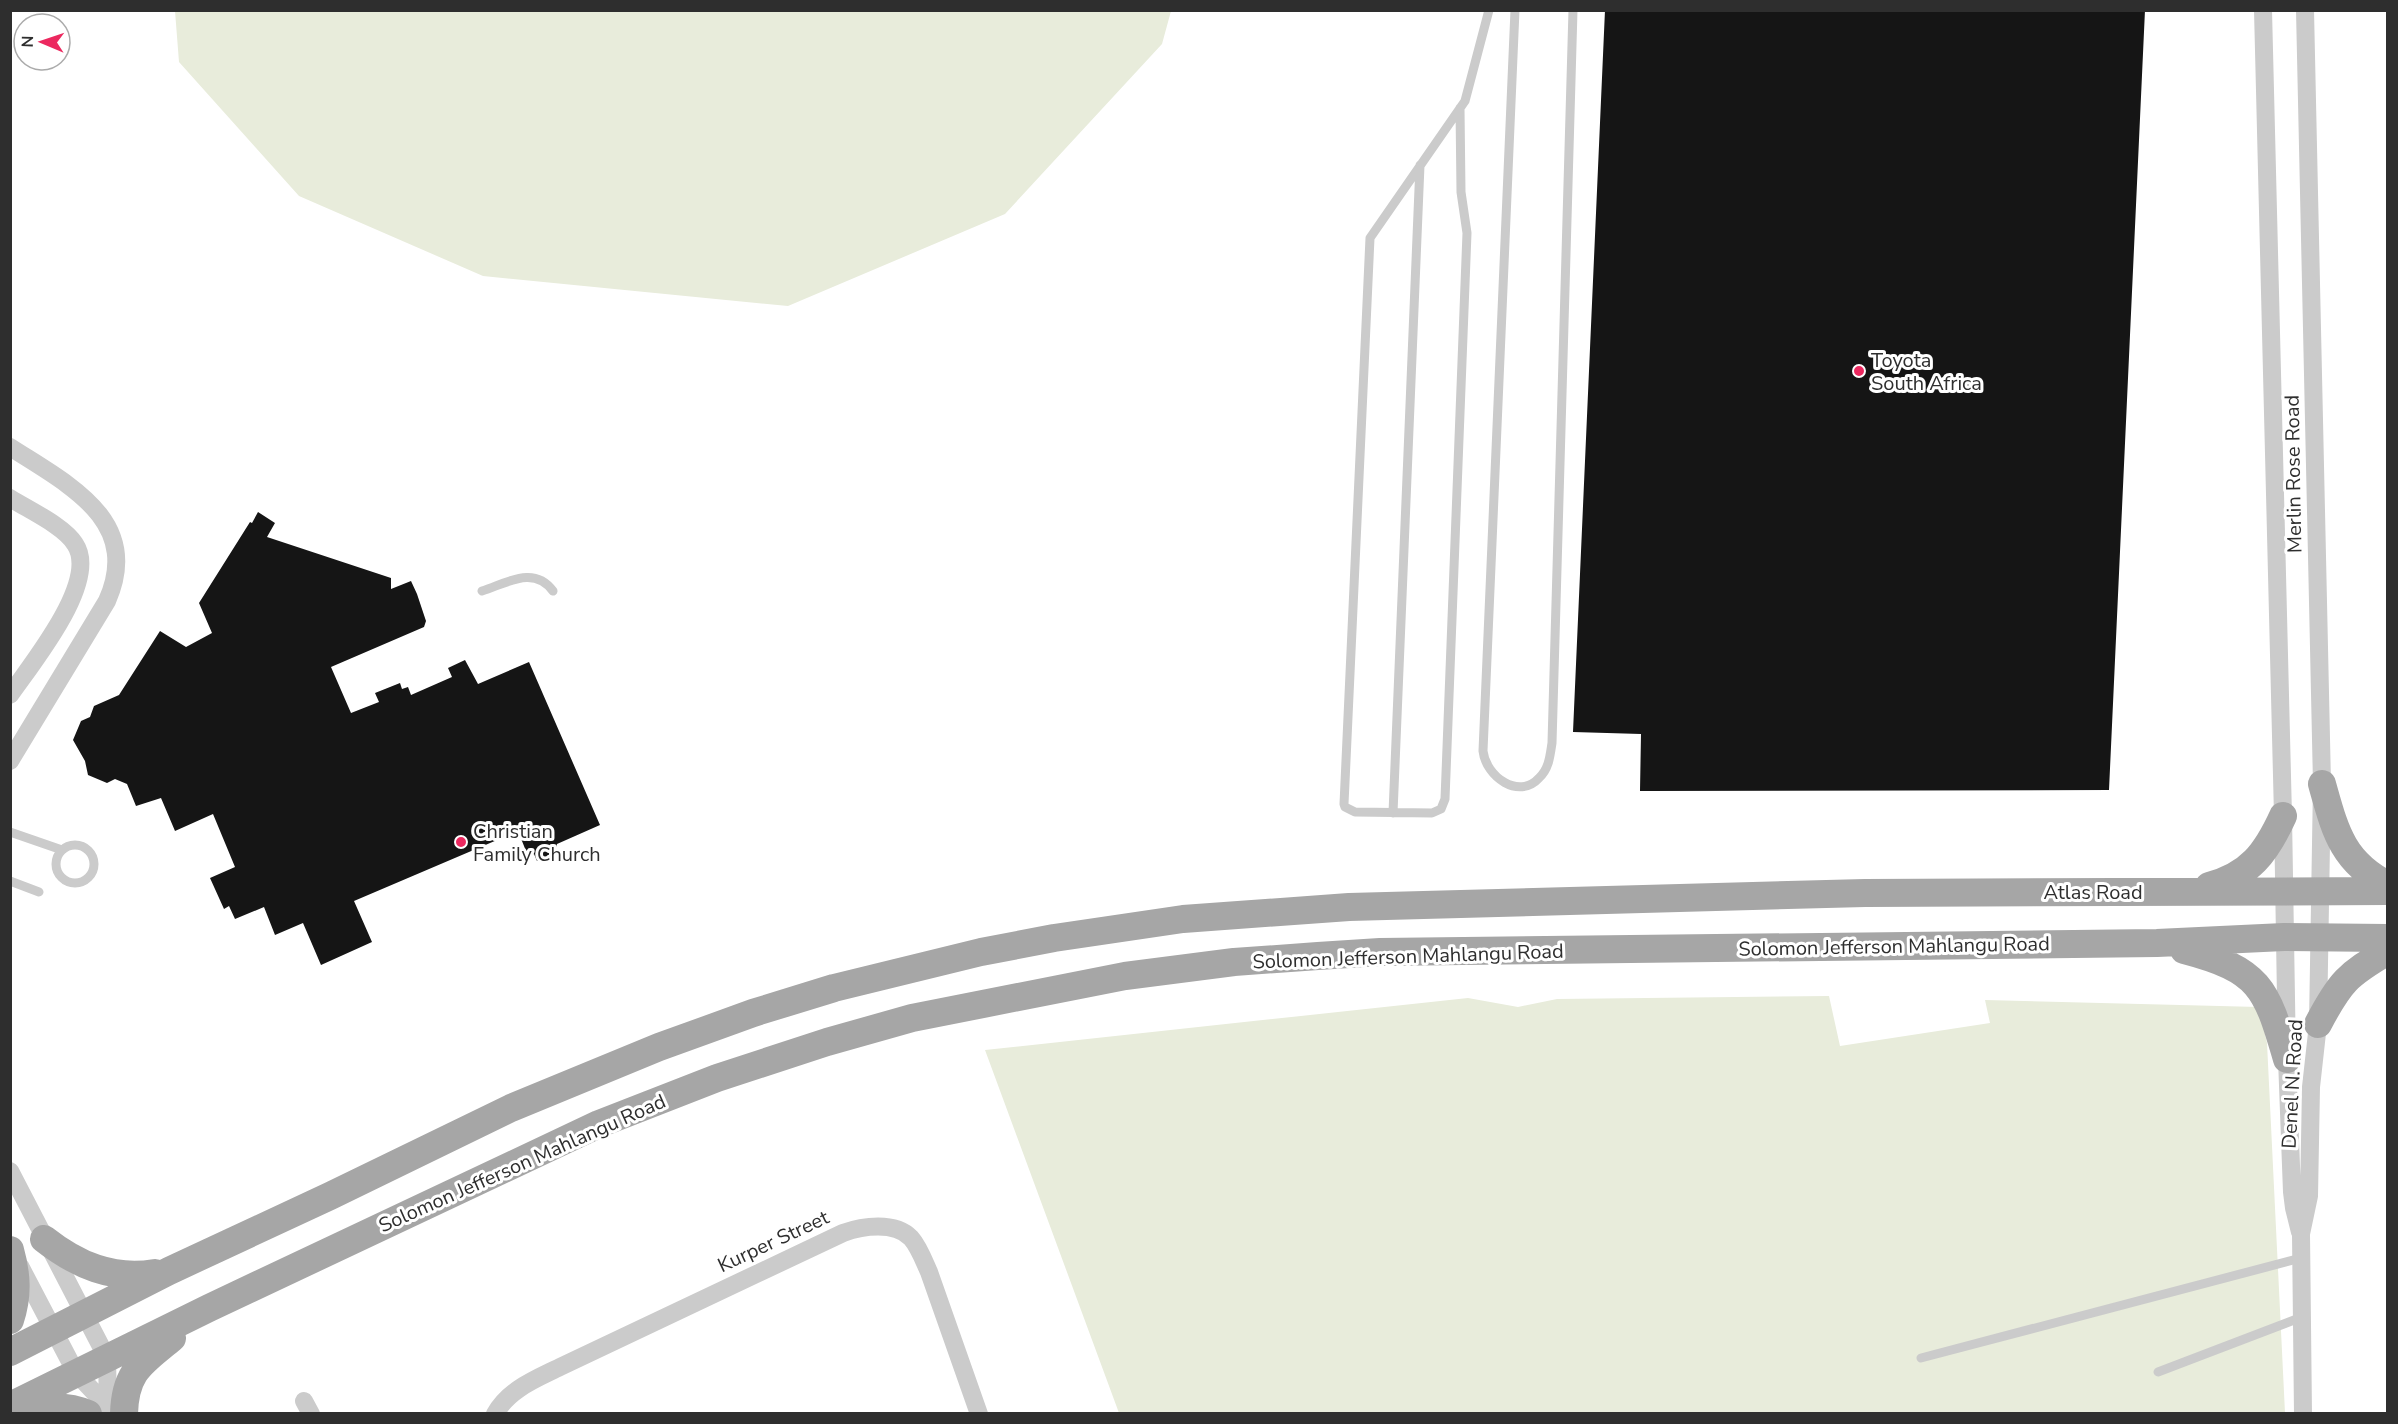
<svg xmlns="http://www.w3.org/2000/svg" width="2398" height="1424" font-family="'Nunito Sans',sans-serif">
<rect width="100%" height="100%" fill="#fff"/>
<path fill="#e8ecdb" d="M175,11V10L1171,11L1162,44L1005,214L788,306L483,276L299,196L179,62Z
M1829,996L1840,1046L1990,1023L1985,1000L2259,1007L2267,1043L2285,1413H1119L985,1050L1468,998L1518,1007L1557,999Z"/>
<path fill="#151515" d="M1605,10H2145L2109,790L1640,791L1641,734L1573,732Z
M258,512L275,523L267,537L391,578V589L411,581L417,594L426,621L424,627L331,667L351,713L379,702L375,693L400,683L402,689L408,687L411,695L452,677L448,668L465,660L478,684L529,662L600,825L557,844L554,854L537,861L534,854L528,856L518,831L354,901L372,942L321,965L303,923L275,935L264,907L235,919L229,906L224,909L210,878L235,867L213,814L175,831L161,798L136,806L127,784L115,779L107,783L88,775L85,761L73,740L81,721L90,717L94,706L119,695L160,631L186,647L212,633L199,603L250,522L252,523Z"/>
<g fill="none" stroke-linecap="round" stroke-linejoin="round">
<path stroke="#cbcbcb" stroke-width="9" d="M1515,10L1483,751C1486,777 1519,800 1539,778C1549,769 1550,756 1552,743L1573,10
M1460,108L1461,192L1467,233L1445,799L1441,809L1432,813L1355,812L1345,807L1344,804L1370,238L1465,101L1489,10
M482,591C507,583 534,565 553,591
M1393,813L1420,165
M10,832L62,850
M56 864a19 19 0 1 1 38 0a19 19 0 1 1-38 0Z
M10,881L39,892
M1921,1358L2301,1258
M2158,1372L2302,1317"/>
<path stroke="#cbcbcb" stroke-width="18" d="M2263,10L2283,816L2287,1059L2292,1192L2294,1208L2300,1232
M10,447C67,484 143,520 107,601L10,761
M10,498C29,510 64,526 75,544C100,581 32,663 10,695
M10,1171L107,1358L108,1406
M20,1266L76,1373L110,1409
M304,1401L311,1414
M495,1414C509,1389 536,1379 560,1367L843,1233C862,1226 895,1221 911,1238C919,1247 924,1261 929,1272L979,1414
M2303,1414L2301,1234L2309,1196L2311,1087L2318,1024L2322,784L2305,10"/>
<path stroke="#a6a6a6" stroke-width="28" d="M2322,784C2335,830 2342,862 2388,885
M2209,886C2250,875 2266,853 2283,816
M2184,950C2260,970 2266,987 2287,1059
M2318,1024C2340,982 2347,975 2388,951
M44,1239C77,1265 112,1280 155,1273
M10,1250C17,1275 18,1296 10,1320
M10,1352L169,1271L330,1196L511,1108L659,1047L753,1013L834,988L981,952L1054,938L1183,919L1349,907L1865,893L2388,891
M10,1406L209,1308L599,1124L717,1078L827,1042L912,1018L1125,976L1234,962L1318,956L1380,952L2157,943L2284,937L2388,938
M20,1414C44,1407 64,1404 88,1414
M124,1414C125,1371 142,1363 172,1338"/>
</g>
<g fill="#ec285f" stroke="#fff" stroke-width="2">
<circle cx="1859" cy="371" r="6"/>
<circle cx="461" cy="842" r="6"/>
</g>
<g text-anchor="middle" stroke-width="6" stroke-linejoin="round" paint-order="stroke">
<g font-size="20" fill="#2e2e2e" stroke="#fff" text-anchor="start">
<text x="1871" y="367">Toyota<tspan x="1871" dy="23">South Africa</tspan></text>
<text x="473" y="838">Christian<tspan x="473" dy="23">Family Church</tspan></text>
</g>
<g font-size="20" fill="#2e2e2e" stroke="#fff">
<text transform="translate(2293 474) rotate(-91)" y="7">Merlin Rose Road</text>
<text x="2093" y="899">Atlas Road</text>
<text transform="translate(1894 946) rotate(-1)" y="7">Solomon Jefferson Mahlangu Road</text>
<text transform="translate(1408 956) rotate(-2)" y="7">Solomon Jefferson Mahlangu Road</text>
<text transform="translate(2292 1084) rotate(-87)" y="7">Denel N. Road</text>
<text transform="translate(522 1163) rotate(-24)" y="7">Solomon Jefferson Mahlangu Road</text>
<text transform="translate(773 1241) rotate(-25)" y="7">Kurper Street</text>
</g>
</g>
<rect width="2398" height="1424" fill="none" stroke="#2e2e2e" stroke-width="24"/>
<g transform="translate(42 42) rotate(272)"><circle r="28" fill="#ffffff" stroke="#ababab" stroke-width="1.5"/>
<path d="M0-4.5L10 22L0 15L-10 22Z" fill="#ec285f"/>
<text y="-9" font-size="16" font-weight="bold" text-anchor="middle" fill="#2e2e2e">N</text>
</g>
</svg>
